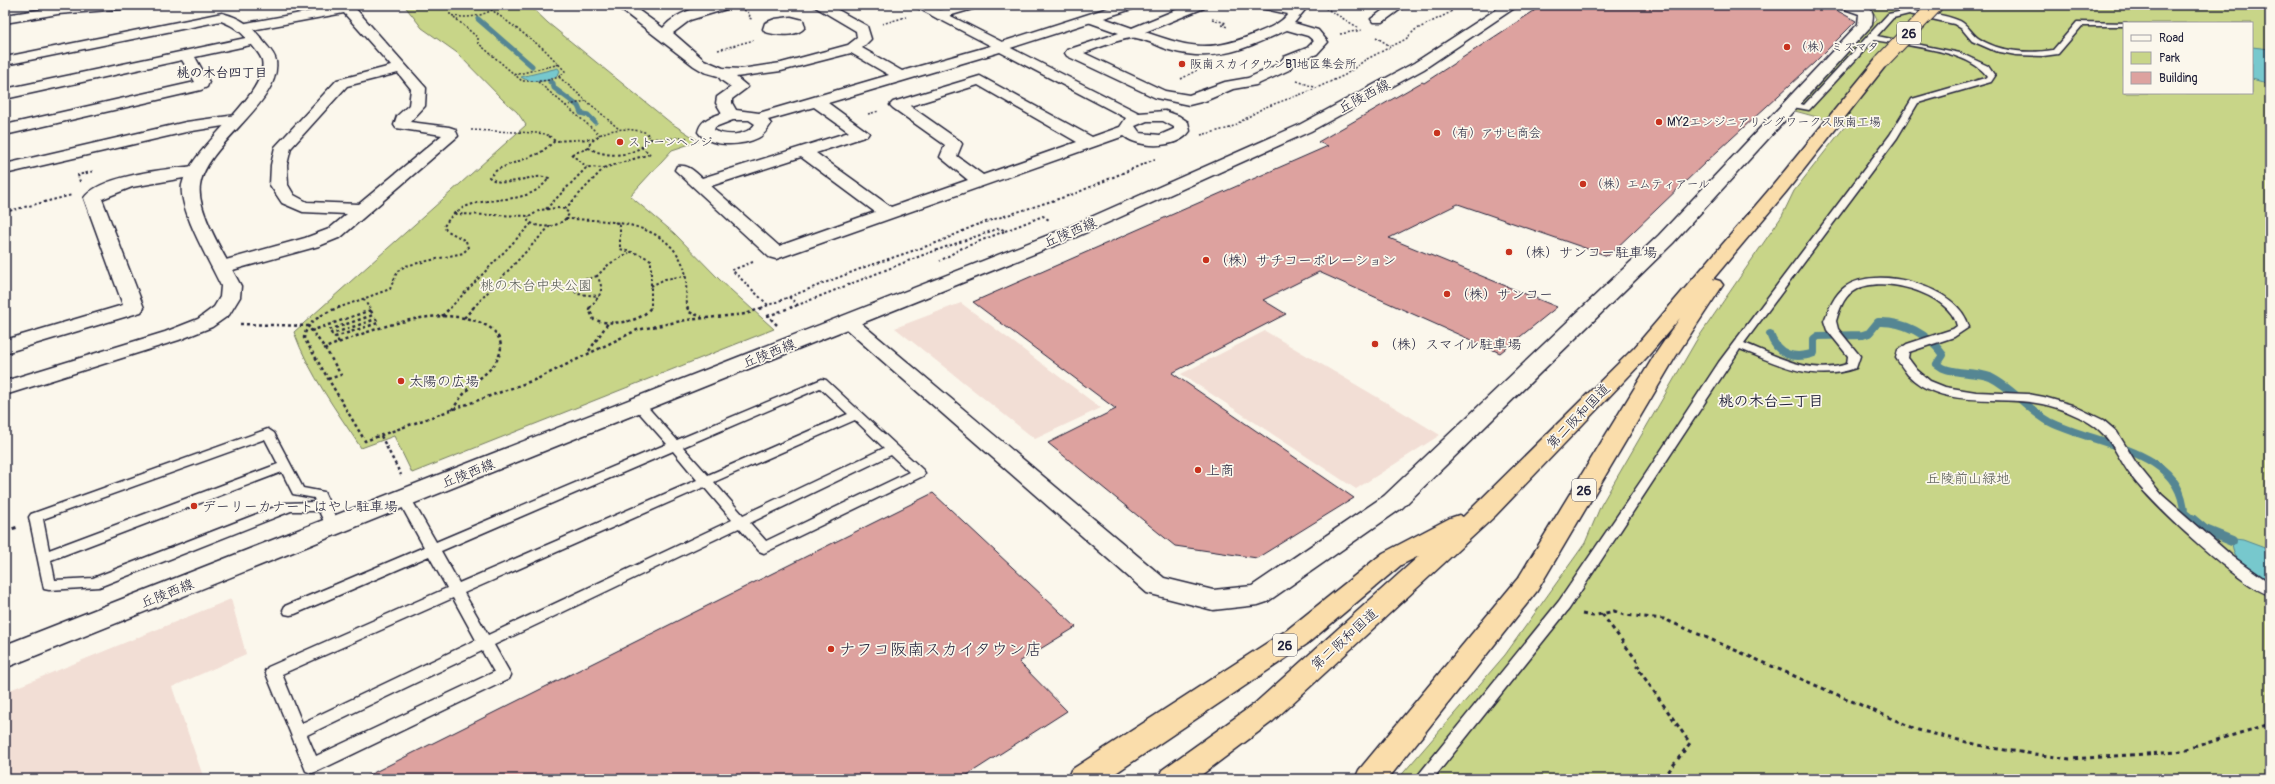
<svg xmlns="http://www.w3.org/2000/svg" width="2275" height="784" font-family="Pangolin,'Klee One',sans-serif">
<rect width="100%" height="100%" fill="#fbf7ec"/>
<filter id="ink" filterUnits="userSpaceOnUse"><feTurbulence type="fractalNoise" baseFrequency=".025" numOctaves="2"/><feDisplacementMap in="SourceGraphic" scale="8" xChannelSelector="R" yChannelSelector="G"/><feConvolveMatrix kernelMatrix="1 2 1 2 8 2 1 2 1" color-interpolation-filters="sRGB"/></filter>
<g filter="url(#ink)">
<path fill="#f2ded5" d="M961,303L1101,408L1035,439L895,328Z
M1265,331L1399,410L1440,435L1356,489L1181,374Z
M231,599L246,654L172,687L204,779H5V692Z"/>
<path fill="#c8d588" stroke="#757c62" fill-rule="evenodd" d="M404,5H529L548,23L671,123L699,141L672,150L630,196L674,233L720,280L774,329L412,473L394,436L361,448C337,411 309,374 294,332L526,125L517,112L503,100L456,52L422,28Z
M1861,5H2270V779H1398L1505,655L1585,543L1601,505L1696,341L1782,216L1794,191L1846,125L1795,111L1877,19L1874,13ZM2124,23H2252V93H2124Z"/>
<path fill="#77c8cd" stroke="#558693" d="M2252,47L2270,49V84L2252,79Z
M558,68L560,71C555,83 531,84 521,77Z
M2235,539L2243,540L2270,550V583C2254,572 2231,563 2232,541Z"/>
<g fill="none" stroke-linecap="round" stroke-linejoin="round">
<path stroke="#558693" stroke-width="5" d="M478,19L532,66
M550,82L553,83L554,88L578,106L581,113L588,115L595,122"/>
<path stroke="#558693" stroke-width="8" d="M1770,334C1777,355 1794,360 1814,353V339L1818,336L1863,335L1869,333L1878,322C1904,321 1928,334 1943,355L1937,364L1943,368C1958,375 1975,371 1990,377C2013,388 2028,410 2050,422C2095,445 2182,449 2184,513L2193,520"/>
<path stroke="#558693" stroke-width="10" d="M2192,519L2205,530L2232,541"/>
</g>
<path fill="#dda29f" stroke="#22223b" d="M1543,5H1827L1856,21L1814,63L1707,161L1608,256L1458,204L1389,238L1557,307L1500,353L1319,272L1263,300L1286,314L1172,373L1354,498L1257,558L1175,546L1048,443L1116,409L973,302L1328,146L1318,142L1422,82L1424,83Z
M933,493L1076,627L1019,662L1067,711L961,779H361Z"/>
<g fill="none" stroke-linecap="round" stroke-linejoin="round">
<g stroke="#22223b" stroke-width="3">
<path id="service" d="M1909,10C1925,13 1945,14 1960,21C1968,25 1971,33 1978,38C1998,52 2029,54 2053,50L2077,22L2127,23H2124V26H2082L2058,54L2043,56L2016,55L1995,51L1972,41L1962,29L1954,24L1909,14L1893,18L1877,36L1960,53L1988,66L1995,76L1991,82L1918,103L1897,138L1744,343C1777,356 1811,376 1847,364L1848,356L1827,330L1824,321C1829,309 1834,295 1845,287C1877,264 1960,287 1969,327L1954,337L1909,352L1908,358L1917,370L1930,381L1945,387L1976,392L2028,394L2044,397L2072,405L2103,420L2117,432L2136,463L2162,495L2232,556L2270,583V595C2239,586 2157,508 2135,481C2113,453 2114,434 2079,417C2063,409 2046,404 2030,402C1990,397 1939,407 1908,375C1904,370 1900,364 1896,358L1898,350L1907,344L1953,329L1957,326C1951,293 1878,272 1852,292C1843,298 1839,311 1836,321L1838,329L1860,356L1856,368C1813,383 1780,365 1740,349L1569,609L1433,779H1415L1559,601L1643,478L1719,362L1890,135L1912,99L1985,78L1987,76C1969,50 1903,45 1874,40L1809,110L1788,106L1787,104L1791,101L1804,105L1888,14Z
M822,379L826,380L923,470L925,473L923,476L764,553L759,551L739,528L494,645L511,675L509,679L318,771L312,773L306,771L265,671L268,667L447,588L429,556L295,614L290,615L285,614L283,610L285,606L424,547L397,498L399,495H409L436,542L667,444L635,408L633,405L635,402H643L677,440ZM820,388L848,414L708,475L683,447ZM855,420L884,448L743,515L714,482ZM673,451L697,480L459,583L441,551ZM891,455L909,472L766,541L750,523ZM704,487L732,520L488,635L464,593ZM453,598L476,640L302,723L282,674ZM482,651L494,672L316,756L307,735Z
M268,429L274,433L303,488L324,492L340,527L338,530H328L319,511H291L99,587L49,590L44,589L29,517L31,514ZM265,439L278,464L49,550L43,519ZM282,472L293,494L314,498L315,502L285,503L93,578L55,580L51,560Z"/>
</g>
<g stroke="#22223b" stroke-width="3">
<path id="minor" d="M71,5H128L121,9L58,14L5,23V15Z
M345,5L355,8L426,88L425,106L410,122L449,127L455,129L458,136L341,237L319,246L229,271L222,273L215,271L212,267L215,263L305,238L329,229L347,214L303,212L282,203L270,185L271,165L275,147L337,80L391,66L344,13L246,31L239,27L246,23ZM398,73L411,89L409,105L397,116L394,125L396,128L442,135L359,204L307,202L294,195L288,185L287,165L291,148L347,86Z
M615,5H631L663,28C680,8 707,5 732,5L730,8L690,20L673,33L704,60L723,68L741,69L781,63L848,45L857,38L856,31L812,5H829L867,26L871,39L862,48L902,71L1001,43L1139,113L1165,111L1179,116L1188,122L1190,131C1178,149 1140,149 1124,136L776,259L769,257L675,170L677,166C688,164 694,171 702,178L849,132L814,107L768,120L771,124C767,130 764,135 758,138C742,146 709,148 698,132C701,119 710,118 722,113L716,103L717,97L731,87L721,80L718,76L704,72L694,66ZM1000,52L1126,118L1120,127L1092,137L980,76L893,102L890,105L893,108L945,145L940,157L968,180L891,207L816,153L867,136L869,133L828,103ZM851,53L889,75L759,113L736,110L732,103V99L748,87L736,77L781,71ZM978,85L1077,142L983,175L957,156L962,144L960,141L910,106ZM733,120H749L755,124C747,136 726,137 714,130L715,127ZM1147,121H1163L1174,127V129L1160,135L1140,133L1135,126ZM801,157L875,212L779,246L711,186Z
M957,5H978L976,8L938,19L931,15L933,12Z
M1188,5H1206L1204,8L1145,32C1191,48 1211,53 1257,33C1269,28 1280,24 1288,14L1261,8L1259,5H1283L1293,7L1295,5H1309L1294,23L1318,30L1328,42L1317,54L1294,63L1289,70L1256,85L1233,89L1205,101L1189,105L1156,98L1067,56L1065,53L1067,50L1119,33L1088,22L1086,19L1088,16H1098L1132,28ZM1287,30L1308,36L1314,41L1307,48L1284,57L1279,64L1248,78L1225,82L1189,95L1165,91L1084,53C1099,48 1116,40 1131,38C1139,36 1160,47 1169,50C1216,64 1246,48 1287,30Z
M1390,5H1406L1383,22H1373L1371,19Z
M1840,5C1848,5 1869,3 1872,12C1874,15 1872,21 1872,25L1673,243L1402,508L1267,602L1258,605L1213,610L1147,593L838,322L841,318L848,316L855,318L1164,578L1213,590L1252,586L1384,496L1659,235L1858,24L1859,14L1842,8Z
M791,17L803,20L805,27C797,38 776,35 765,32L763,29L765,23L775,19Z
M255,36L260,37L262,40L260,43L195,57L209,82L207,87L201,90L5,135V125L195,82L182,60L5,99V89Z
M236,115L242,117L244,120L242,123L186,132L5,174V164L186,122Z
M195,166L201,167L203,171L201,175L132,187L102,199L144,308L141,312L5,353V340L123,305L84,198C100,175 168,169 195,166Z"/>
</g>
<g stroke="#22223b" stroke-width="3">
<path id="tertiary" d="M912,5H929L1002,42L1117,5H1137L1135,8L1001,51Z
M1503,5H1519L1424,69L1311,131L1076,237L5,668V645L1064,229L1299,125L1414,63Z
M222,13C241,18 252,26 263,41C268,47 275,54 276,61C282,103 205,144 200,186C196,211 229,263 241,286L240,297L229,315L212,327L179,340L5,395V381L165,332L198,319L214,307L220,297L221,286C211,264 178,209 182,185C190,147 270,94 262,60C260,54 255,49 252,45C243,33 235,26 221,21L5,65V57Z"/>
</g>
<g stroke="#22223b" stroke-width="3">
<path id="motorway" d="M1882,57L1889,61L1887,64L1786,192L1713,279L1720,281L1723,285L1676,356L1537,591L1388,779H1355L1359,770L1519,577L1654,356L1680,318L1648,356L1495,516L1273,721L1196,779H1158L1162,770L1253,705L1419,556L1401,565L1307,644L1107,779H1067L1071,770L1287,630L1383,553L1450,518L1459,515L1463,517L1634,348L1774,184L1877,58Z"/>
</g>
<path stroke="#22223b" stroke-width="1.5" stroke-dasharray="2 2" stroke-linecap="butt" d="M462,5L450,10V15C465,19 479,17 492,10L493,5
M1322,6L1359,28
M744,10L750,14L749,18L752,19
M454,17L478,38V43L522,81C534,81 557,83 565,71L544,49L492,10
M1212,19L1226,23L1221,25L1228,27
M882,24L906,17
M1340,34L1362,30
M1376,37L1390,46
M718,50L754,40
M514,75L560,64
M559,77L619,129
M1181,79L1197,70
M1297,81L1317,88
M538,82L600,135
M565,106L586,101
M868,114L879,111
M471,130L537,133L546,134L550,137
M1201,135L1230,128L1263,108L1310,91L1345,75L1365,60L1406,39L1415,30L1449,13L1459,5
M597,137C609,127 633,128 647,133L649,137"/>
<path stroke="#22223b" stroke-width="2" stroke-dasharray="2.5 2.5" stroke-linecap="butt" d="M549,136L555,141L593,139
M598,136L590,143L589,148C608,159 636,157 650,139L649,136
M650,139L687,138
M641,147L650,154
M571,154L587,167
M572,154L589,148
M604,168L650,154
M80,182L78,175L95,171
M557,208L565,209L569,214C561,228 540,230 528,221L529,217L540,210Z
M546,209L587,167L604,168L565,209
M5,212L72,195
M455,214L530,216
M566,219C606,220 665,221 683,265C689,279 684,294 688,308
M615,222L620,226V249L639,254L651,260V308
M1005,231L1043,216L1049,220
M753,262L732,270L768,305
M597,276L580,281L574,290L577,294L599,296
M651,286L665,279L686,276
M789,297L798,305L923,255L1000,228L1005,231L960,249L940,261
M364,299L369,308
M338,308L390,289L397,272L405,266L463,253L468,248L466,241L446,230L444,226C448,221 451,215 456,212C486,191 526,210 549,178C529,172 506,191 489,177L498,169L540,153L555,141
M450,308L531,224
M473,308L551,225
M590,308C599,295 606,292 597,276L609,264L629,253
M761,308L865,267L939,242L976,225L1074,194L1155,159
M790,308L798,305"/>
<path stroke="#22223b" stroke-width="2.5" stroke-dasharray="3 3" stroke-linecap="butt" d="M340,307C326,312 306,321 304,338L365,441L537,379L637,330L686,320L746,314L764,307
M590,307L589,309L594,320C612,325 640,324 651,307
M687,307L689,312L702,317
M442,316L451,307
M464,318L474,307
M240,324L308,326L325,348
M777,325L768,316L792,307
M311,331L371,310
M339,342L335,337L378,323L376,319L332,334L329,330L373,315L369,307
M589,351L608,323
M328,379L341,375L325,348C372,330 442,300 489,327C498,333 503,343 500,353C495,369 481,376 470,387C463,394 457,403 451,411
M381,436L401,475"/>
<path stroke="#22223b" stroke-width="3" stroke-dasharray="4 4" stroke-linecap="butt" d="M5,531L18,527
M1582,614L1593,616L1614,611L1624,615L1664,619L1918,730L1991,748L2070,759L2177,752L2270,724
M1602,614L1640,665L1637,667L1690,743L1663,779"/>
<use href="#service" fill="#fbf7ec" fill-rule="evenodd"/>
<use href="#minor" fill="#fbf7ec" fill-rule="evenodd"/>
<use href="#tertiary" fill="#fbf7ec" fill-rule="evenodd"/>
<use href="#motorway" fill="#faddab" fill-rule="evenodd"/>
<g stroke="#22223b" stroke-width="16" stroke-linecap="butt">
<path id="motorway-bridge" d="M1882,61L1936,5"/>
</g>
<use href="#motorway-bridge" stroke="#faddab" stroke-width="14"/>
</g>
</g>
<g fill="#c8321e" stroke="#fbf7ec" stroke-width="1.5">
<circle cx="1787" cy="47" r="4"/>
<circle cx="1182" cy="64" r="4"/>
<circle cx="1659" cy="122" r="4"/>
<circle cx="1437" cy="133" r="4"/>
<circle cx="620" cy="142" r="4"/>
<circle cx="1583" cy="184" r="4"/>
<circle cx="1509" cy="252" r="4"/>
<circle cx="1206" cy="260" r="4"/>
<circle cx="1447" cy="294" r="4"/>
<circle cx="1375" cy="344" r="4"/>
<circle cx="401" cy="381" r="4"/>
<circle cx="1198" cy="470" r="4"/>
<circle cx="194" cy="506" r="4"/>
<circle cx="831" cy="649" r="4"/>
</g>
<g text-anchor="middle" stroke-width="3.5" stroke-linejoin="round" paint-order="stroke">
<g font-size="12" fill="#22223b" stroke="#fbf7ec" text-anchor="start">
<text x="1795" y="51">（株）ミズマタ</text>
<text x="1190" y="68">阪南スカイタウンB1地区集会所</text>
<text x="1667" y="126">MY2エンジニアリングワークス阪南工場</text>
<text x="1445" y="137">（有）アサヒ商会</text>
<text x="628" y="146">ストーンヘンジ</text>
<text x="1591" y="188">（株）エムティアール</text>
</g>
<g fill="#fbf7ec" stroke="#636270" stroke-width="1">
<rect x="1897" y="22" width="24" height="22" rx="3"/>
<rect x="1572" y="479" width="24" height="22" rx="3"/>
<rect x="1273" y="634" width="24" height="22" rx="3"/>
</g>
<g font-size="13" font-weight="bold" fill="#22223b">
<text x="1909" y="38">26</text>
<text x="1584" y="495">26</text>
<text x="1285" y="650">26</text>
</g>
<g font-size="13" font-weight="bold" fill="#22223b" stroke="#fbf7ec">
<text x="222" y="77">桃の木台四丁目</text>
</g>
<g font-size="14" fill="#22223b" stroke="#fbf7ec">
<text transform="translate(1364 96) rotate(-28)" y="5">丘陵西線</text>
<text transform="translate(1070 232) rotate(-23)" y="5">丘陵西線</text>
<text transform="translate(769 353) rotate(-22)" y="5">丘陵西線</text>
<text transform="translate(1578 416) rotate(-46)" y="5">第二阪和国道</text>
<text transform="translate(468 473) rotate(-22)" y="5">丘陵西線</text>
<text transform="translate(167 593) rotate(-22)" y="5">丘陵西線</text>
<text transform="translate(1344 639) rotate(-42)" y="5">第二阪和国道</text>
</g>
<g font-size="14" fill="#22223b" stroke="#fbf7ec" text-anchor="start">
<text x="1517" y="257">（株）サンコー駐車場</text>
<text x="1214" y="265">（株）サチコーポレーション</text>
<text x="1455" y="299">（株）サンコー</text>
<text x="1383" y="349">（株）スマイル駐車場</text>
<text x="409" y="386">太陽の広場</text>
<text x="1206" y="475">上商</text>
<text x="202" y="511">デーリーカナートはやし駐車場</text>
</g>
<g font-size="14" fill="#545852" stroke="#fbf7ec">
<text x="536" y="290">桃の木台中央公園</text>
<text x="1968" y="483">丘陵前山緑地</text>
</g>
<g font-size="15" font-weight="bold" fill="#22223b" stroke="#fbf7ec">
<text x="1771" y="406">桃の木台二丁目</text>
</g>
<g font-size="17" fill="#22223b" stroke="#fbf7ec" text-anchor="start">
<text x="839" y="655">ナフコ阪南スカイタウン店</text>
</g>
</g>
<rect width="2275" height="784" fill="none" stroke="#fbf7ec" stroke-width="20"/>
<rect x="10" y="10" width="2255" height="764" fill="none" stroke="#22223b" stroke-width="1.5" filter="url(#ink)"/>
<rect x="2123" y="22" width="130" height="72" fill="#fbf7ec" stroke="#a4a2a5"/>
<rect x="2131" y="35" width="20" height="6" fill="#fbf7ec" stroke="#a4a2a5"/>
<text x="2159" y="42" font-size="12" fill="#22223b">Road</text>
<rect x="2131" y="52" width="20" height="12" fill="#c8d588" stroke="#a4a2a5"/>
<text x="2159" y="62" font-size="12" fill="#22223b">Park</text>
<rect x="2131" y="72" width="20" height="12" fill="#dda29f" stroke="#a4a2a5"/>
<text x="2159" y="82" font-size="12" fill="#22223b">Building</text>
</svg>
